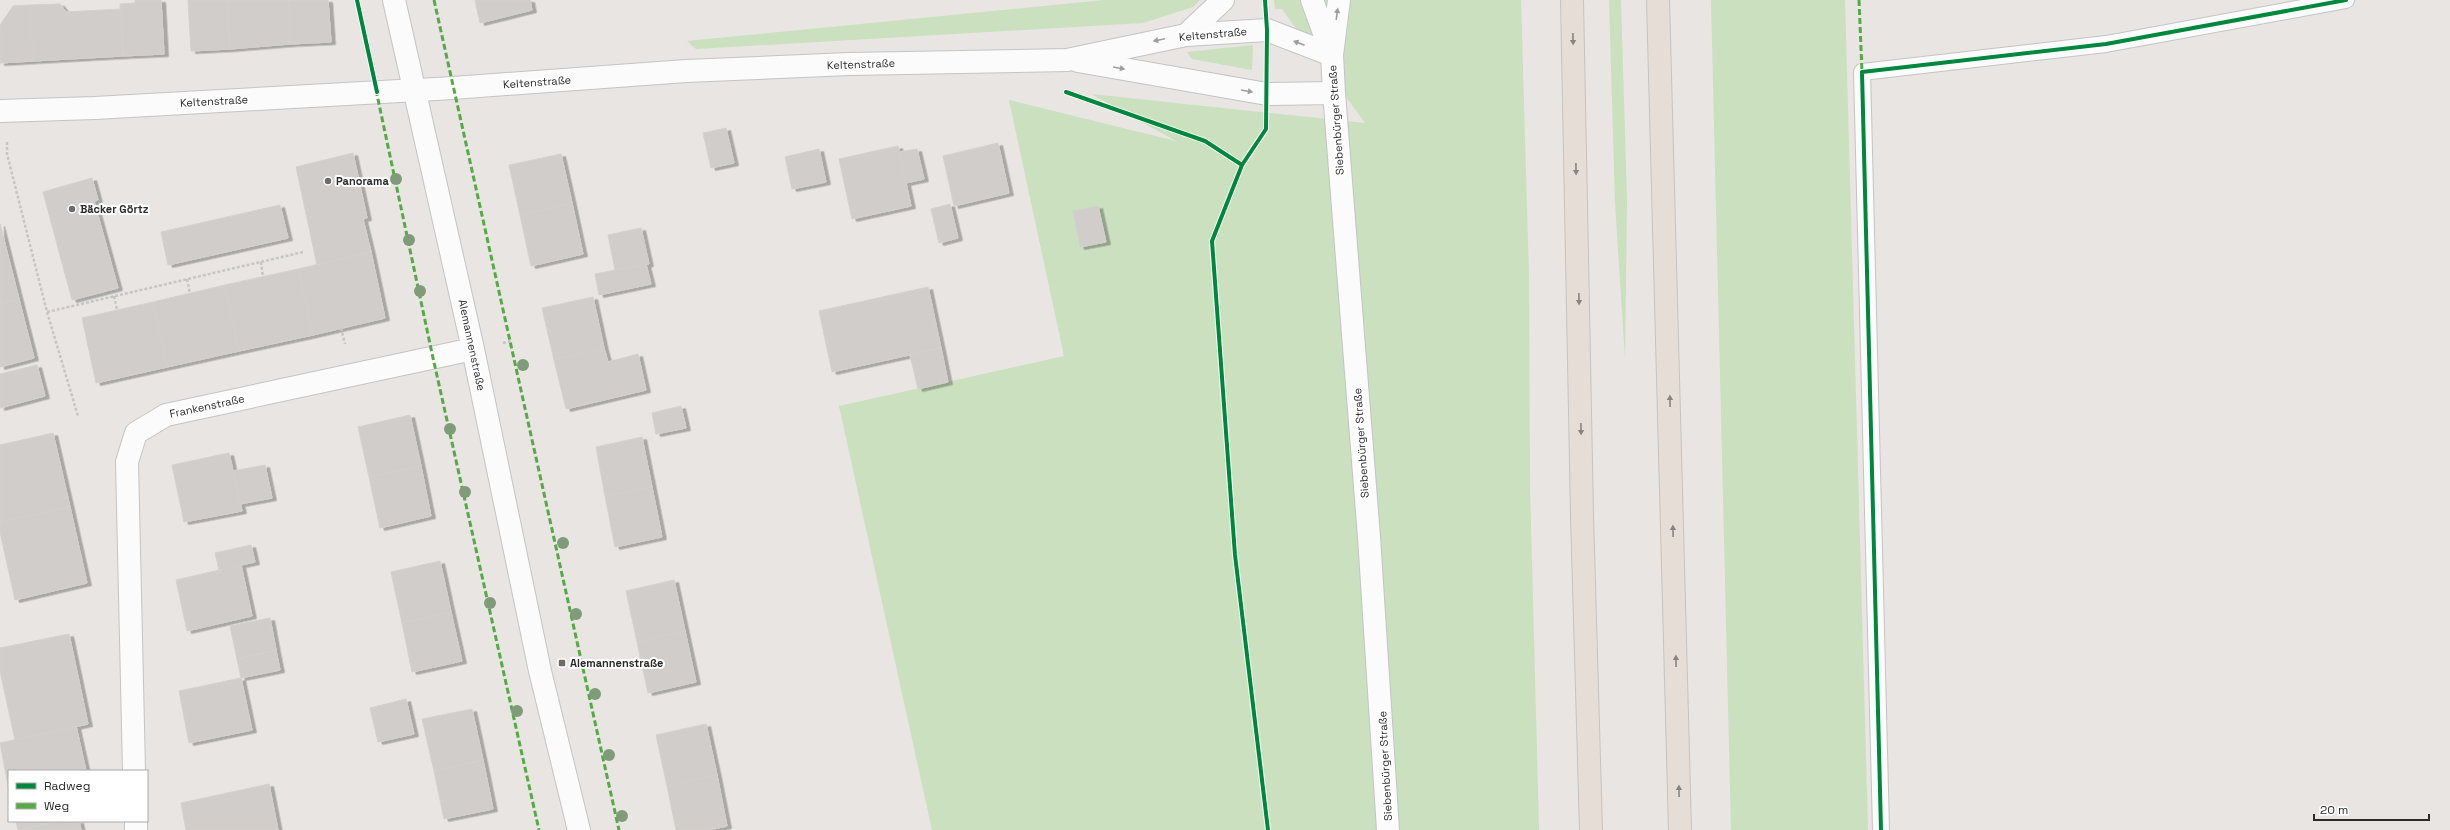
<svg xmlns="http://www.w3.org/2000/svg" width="2450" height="830" font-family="'Space Grotesk',sans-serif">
<defs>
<filter id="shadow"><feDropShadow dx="4.5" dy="2.5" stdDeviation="0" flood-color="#0004"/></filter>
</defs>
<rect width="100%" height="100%" fill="#e8e5e2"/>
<path fill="#cae0bf" d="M1104,0H1200L1193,7L1143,23L696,49L687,41Z
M1274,0H1521L1529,276L1530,485L1539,830H932L839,406L1064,356L1009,100L1176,141L1091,94L1365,123L1282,9H1275Z
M1609,0H1621L1627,200L1625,358L1615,203Z
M1711,0H1845L1868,830H1731Z
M1253,45L1252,70L1192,59L1187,52Z"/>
<path fill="#d0cdcb" stroke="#d3d1ce" filter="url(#shadow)" d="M135,0H161L164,54L123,56L120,4L135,3Z
M188,0H227L230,49L191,51Z
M227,0H288L290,44L230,49Z
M288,0H328L331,42L290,44Z
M475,0H530L532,10L480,23Z
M60,4L66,12L121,9L123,56L33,61L30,5Z
M30,5L33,61L0,63V25L13,6Z
M726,128L734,163L711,168L703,133Z
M998,143L1009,193L954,206L943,156Z
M898,146L911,206L852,219L839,159Z
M819,149L826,182L792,189L785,157Z
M917,149L924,179L906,183L899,152Z
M353,153L367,218L363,219L371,252L317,265L296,167Z
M561,154L572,203L520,215L509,165Z
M92,178L98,200L94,201L118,288L72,300L43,192Z
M572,203L583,254L531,266L520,215Z
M950,204L958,238L939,243L931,209Z
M280,205L288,238L168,265L161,232Z
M1098,206L1106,242L1080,247L1073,211Z
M0,224L19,299L0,304Z
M641,228L649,264L615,270L608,235Z
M371,252L385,318L313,335L298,269Z
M646,264L651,284L599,295L595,274Z
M298,269L313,335L239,351L225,285Z
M225,285L239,351L167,367L153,302Z
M928,287L941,348L832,372L819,311Z
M593,297L604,348L554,360L542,308Z
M19,299L34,358L0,367V304Z
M153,302L167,367L96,383L82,318Z
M604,348L608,362L638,354L646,390L566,409L554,360Z
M941,348L948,382L918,389L910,355Z
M37,365L45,396L0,408V374Z
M681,406L686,428L656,434L652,413Z
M410,415L421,466L369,477L358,427Z
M53,433L70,507L0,522V445Z
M642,437L652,487L605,496L596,447Z
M229,453L242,511L184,522L172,465Z
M265,465L272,498L240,504L233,471Z
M421,466L431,516L380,528L369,477Z
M652,487L662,537L615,547L605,496Z
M70,507L87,583L15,600L0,532V522Z
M251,545L255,562L219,570L215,553Z
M440,561L451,612L402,623L391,572Z
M241,565L252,616L187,631L176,580Z
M674,580L685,631L637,642L626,591Z
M451,612L462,661L412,672L402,623Z
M270,618L276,650L237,659L230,626Z
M685,631L696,682L648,693L637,642Z
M69,634L88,724L15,740L0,671V648Z
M276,650L280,670L241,678L237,659Z
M241,678L252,730L189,743L179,691Z
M406,699L414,734L378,742L370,708Z
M472,709L483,760L434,771L422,719Z
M706,724L717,775L667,786L656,735Z
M76,726L86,771H9V791L0,743Z
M483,760L493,809L444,819L434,771Z
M717,775L727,826L709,830H676L667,786Z
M269,784L278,830H186L181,803Z
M16,821H61L20,830H18Z
M61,821H79L81,830H20Z"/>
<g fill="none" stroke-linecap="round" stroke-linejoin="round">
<g stroke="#c4c4c4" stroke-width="18">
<path id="lane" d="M1881,830L1862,72L2106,44L2346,0"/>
</g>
<g stroke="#c4c4c4" stroke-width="24">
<path id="street" d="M394,0L473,349L540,671L579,830
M134,771L127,462L136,433L166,415L473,349
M136,821V830"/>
</g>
<g stroke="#c4c4c4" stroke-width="24">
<path id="secondary" d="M1312,0L1331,52
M1339,0L1332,55L1334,93L1369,537L1388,830
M1186,35L1223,0
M1078,61L1267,94L1334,93
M0,111L95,108L453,88L686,71L849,64L1067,60L1186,35L1267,30L1332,55"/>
</g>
<g stroke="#c5c3c2" stroke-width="24">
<path id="highway" d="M1572,0L1582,515L1591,830
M1658,0L1680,830"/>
</g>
<path stroke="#c6c6c6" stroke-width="2.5" stroke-dasharray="3 2" stroke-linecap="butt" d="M7,142V154L47,312L78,416
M261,262L263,277
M187,279L190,294
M114,296L117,310
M47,312L303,252
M341,328L345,344
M503,343L511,341"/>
<use href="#lane" stroke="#fcfbfb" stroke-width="16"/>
<use href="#street" stroke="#fcfbfb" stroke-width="22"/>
<use href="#secondary" stroke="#fcfbfb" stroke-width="22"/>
<use href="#highway" stroke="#e6ded6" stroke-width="22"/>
<path stroke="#54ab44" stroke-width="3" stroke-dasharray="6 3" stroke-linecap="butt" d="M434,0L619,830
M1859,0L1862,72
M376,90L433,358L539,830"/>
<g stroke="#fff" stroke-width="6">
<path id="cycleway" d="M357,0L377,92
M1265,0L1267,30L1266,129L1242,165L1212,241L1235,555L1268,830
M1066,92L1205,141L1242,165
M1881,830L1862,72L2106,44L2346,0"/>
</g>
<use href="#cycleway" stroke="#00873e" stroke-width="4"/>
</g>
<g fill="#809b79">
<circle cx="396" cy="179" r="6"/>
<circle cx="409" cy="240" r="6"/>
<circle cx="420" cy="291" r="6"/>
<circle cx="523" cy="365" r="6"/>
<circle cx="450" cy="429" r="6"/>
<circle cx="465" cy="492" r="6"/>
<circle cx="563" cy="543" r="6"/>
<circle cx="490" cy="603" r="6"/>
<circle cx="576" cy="614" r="6"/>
<circle cx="595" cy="694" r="6"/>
<circle cx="517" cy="711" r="6"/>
<circle cx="609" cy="755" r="6"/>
<circle cx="622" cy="816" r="6"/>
</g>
<defs><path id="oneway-solid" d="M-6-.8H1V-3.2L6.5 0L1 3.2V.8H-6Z"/></defs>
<g fill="#9e9d9d">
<use href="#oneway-solid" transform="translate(1337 14) rotate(-82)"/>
<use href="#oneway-solid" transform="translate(1159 40) rotate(168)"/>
<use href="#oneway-solid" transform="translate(1299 43) rotate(-159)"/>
<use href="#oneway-solid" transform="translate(1119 68) rotate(10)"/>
<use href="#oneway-solid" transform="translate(1247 91) rotate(10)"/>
</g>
<g fill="#888480">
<use href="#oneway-solid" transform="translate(1573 39) rotate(89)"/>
<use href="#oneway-solid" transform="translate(1576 169) rotate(89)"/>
<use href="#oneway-solid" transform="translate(1579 299) rotate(89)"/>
<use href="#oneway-solid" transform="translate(1670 401) rotate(-91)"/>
<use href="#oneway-solid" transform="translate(1581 429) rotate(89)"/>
<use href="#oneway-solid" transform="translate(1673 531) rotate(-91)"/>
<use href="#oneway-solid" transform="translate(1676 661) rotate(-91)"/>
<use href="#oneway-solid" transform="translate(1679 791) rotate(-91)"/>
</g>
<g fill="#6d6c6b" stroke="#fff" stroke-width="1.5">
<circle cx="328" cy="181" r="4"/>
<circle cx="72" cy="209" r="4"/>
<rect x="558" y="659" width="8" height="8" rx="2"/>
</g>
<g text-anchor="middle" stroke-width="4" stroke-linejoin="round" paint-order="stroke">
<g font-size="11" fill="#2b2b2b" stroke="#fff">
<text transform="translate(1213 34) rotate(-5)" y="4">Keltenstraße</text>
<text transform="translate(861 64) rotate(-2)" y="4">Keltenstraße</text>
<text transform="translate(537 82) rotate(-4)" y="4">Keltenstraße</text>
<text transform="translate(214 101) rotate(-3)" y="4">Keltenstraße</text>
<text transform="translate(1336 120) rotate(-94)" y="4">Siebenbürger Straße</text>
<text transform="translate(472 345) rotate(78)" y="4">Alemannenstraße</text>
<text transform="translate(207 406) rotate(-12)" y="4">Frankenstraße</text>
<text transform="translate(1361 443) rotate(-94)" y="4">Siebenbürger Straße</text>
<text transform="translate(1385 766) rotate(-93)" y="4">Siebenbürger Straße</text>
</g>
<g font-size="11" font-weight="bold" fill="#2b2b2b" stroke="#fff" text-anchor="start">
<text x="336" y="185">Panorama</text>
<text x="80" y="213">Bäcker Görtz</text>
<text x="570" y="667">Alemannenstraße</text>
</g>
</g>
<rect x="8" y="770" width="140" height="52" fill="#ffffff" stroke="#aaaaaa"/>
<rect x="16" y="783" width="20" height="6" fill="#00873e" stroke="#aaaaaa"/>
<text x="44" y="790" font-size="12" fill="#2b2b2b">Radweg</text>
<rect x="16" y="803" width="20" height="6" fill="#54ab44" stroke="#aaaaaa"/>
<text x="44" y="810" font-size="12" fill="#2b2b2b">Weg</text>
<path d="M2314 814v6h115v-6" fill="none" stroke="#2b2b2b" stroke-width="2"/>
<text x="2320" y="814" font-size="12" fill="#2b2b2b" stroke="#ffffff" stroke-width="3" paint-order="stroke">20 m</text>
</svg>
